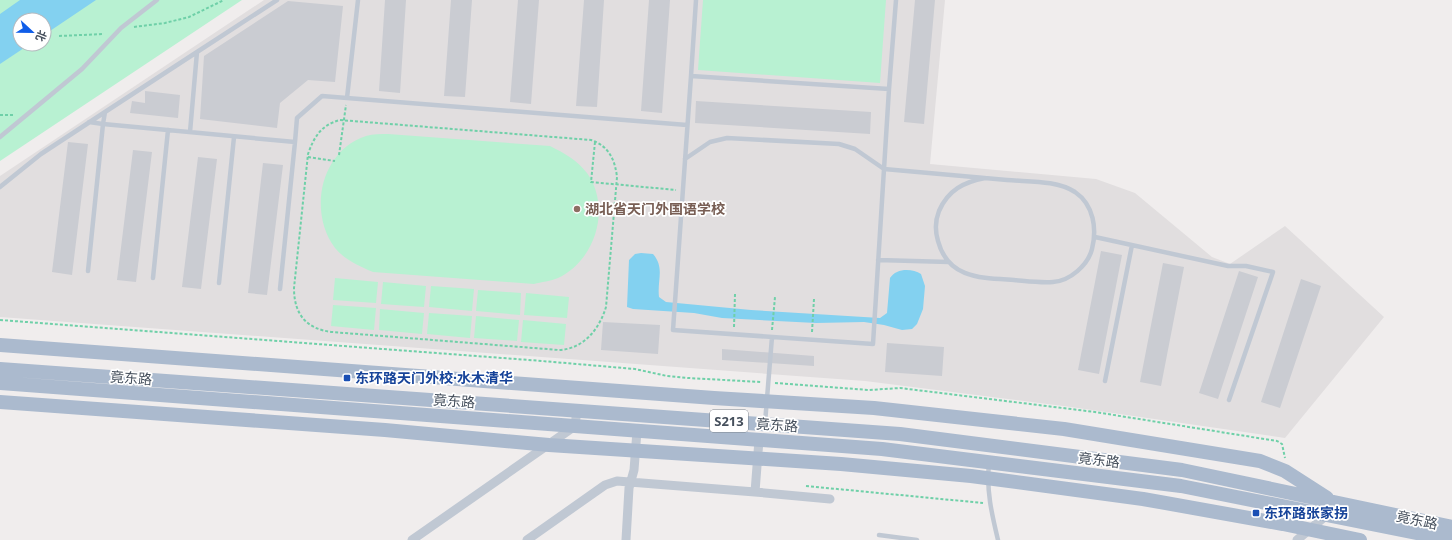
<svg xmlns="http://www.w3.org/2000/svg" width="1452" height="540" font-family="'Open Sans','Noto Sans SC',sans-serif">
<rect width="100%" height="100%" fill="#f0eded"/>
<path fill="#e1dedf" d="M264,0H945L930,164L1096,179L1135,193L1212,257L1230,264L1285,226L1384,317L1285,438L1071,407L865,381L0,317V176Z"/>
<path fill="#b8f1d2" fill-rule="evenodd" d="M0,0H242L0,161ZM20,20H44V44H20Z
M703,0H886L880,83L698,70Z
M388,134L550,146C564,153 577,160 587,173C612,208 595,261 558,278C551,281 541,282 534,284L373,272C359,266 345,260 335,248C308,212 320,151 366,136C373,134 381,134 388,134Z
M335,278L378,282L376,303L333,300Z
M383,282L426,286L424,307L381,304Z
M431,286L474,289L472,311L429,307Z
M478,290L521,293L520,315L476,311Z
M526,293L569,297L567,318L524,315Z
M333,305L376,308L374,330L331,326Z
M380,309L424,313L422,334L379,330Z
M429,313L472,316L470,338L427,334Z
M476,316L519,320L517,341L474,338Z
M523,320L566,324L564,345L521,342Z"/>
<path fill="#83d1f0" d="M20,0H96L44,35V20H20V44H30L0,64V14Z
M641,253L653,254C665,268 657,280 659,297L666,302L751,310L880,318L887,313L890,278C896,268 912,268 921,274L925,286L923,309L917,324L912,329L902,330L884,325L864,322L816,323L722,318L694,313L633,309L627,307L629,260L635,254Z"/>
<path fill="#caccd2" d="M385,0H406L400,93L379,91Z
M451,0H472L465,97L444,96Z
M518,0H539L531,104L510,102Z
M584,0H604L597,107L576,106Z
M649,0H670L662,113L641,111Z
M915,0H935L924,124L904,122Z
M288,1L343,6L335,82L308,80L280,103L277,128L200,119L204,56Z
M145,91L180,95L178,118L130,113L132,101L145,103Z
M696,101L871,112L870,134L695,123Z
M68,142L88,144L72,275L52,272Z
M133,150L152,152L136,282L117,280Z
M198,157L217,159L201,289L182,287Z
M263,163L283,165L267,295L248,293Z
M1101,251L1122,255L1099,374L1078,370Z
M1163,263L1184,267L1161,386L1140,382Z
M1239,271L1258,277L1218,399L1199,393Z
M1301,279L1321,286L1280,408L1261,402Z
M603,322L660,325L658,354L601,350Z
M887,343L944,347L942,376L885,372Z
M722,349L814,356V366L722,360Z"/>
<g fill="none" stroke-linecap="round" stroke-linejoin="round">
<path stroke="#6fd0a8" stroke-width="2" stroke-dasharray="3 2" stroke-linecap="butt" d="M134,27L165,23L189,17L224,0
M59,36L104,34
M0,115H15
M340,120L591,140C609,146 615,160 617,177L606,307C599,330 583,349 559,350L332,332C306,329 294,314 294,288L308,154C314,137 321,125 340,120Z
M595,142L591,182L676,190
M339,155L346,105
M308,157L335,161
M0,320L542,361L635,369L667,376L688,378L761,382
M734,327L735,294
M772,330L775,297
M812,332L814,299
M775,383L869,390L900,388L1095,412L1277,441L1282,444L1285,458
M806,486L983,503"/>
<path stroke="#c0c8d3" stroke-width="4.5" d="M358,0L347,98L687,125
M696,0L691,76L889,89L896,0
M691,76L673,330L873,344L884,169C925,173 966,176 1007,180C1029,182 1056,180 1075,192C1094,205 1097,229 1092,249C1088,265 1070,281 1053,282C1040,283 1026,281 1014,280C982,278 948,279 938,241C935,231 935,221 939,211C948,190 964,182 985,178
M89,122L103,124L105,112L197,52
M190,132L197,52L277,0
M0,137L82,69L121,28L157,0
M685,159L710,142L727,138L839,144L855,149L884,169
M884,169L889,89
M0,187L41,154L105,112
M1095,237L1228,266H1246L1273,272L1229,400
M878,260L949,262
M88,271L103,124L295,142L297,118L322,96L347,98
M153,278L168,130
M219,283L234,137
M280,289L295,142
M1105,381L1132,245
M765,423L772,337
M989,464C986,490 992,515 998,540
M879,535L917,540"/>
<path stroke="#c0c8d3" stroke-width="9" d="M755,492L830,499
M412,540L575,426L577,410
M527,540L605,485L617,481L755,492L759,440
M626,540L629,488L634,470L637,431
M1297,540L1328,514"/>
<path stroke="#abbace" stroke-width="14" d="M0,345L714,398L874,408L1064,429L1260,461L1285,471L1327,498
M0,369L900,434L1182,470L1452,527
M0,383L882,449L1181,486L1452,540
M0,402L385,430L549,445L841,464L971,476L1143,499L1283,524L1360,540"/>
</g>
<circle fill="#8d6e63" stroke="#fff" stroke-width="1.5" cx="577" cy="209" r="4"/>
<g fill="#1a4fb4" stroke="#fff" stroke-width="1.5">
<rect x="343" y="374" width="8" height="8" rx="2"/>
<rect x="1252" y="509" width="8" height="8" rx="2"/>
</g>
<g text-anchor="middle" stroke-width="3.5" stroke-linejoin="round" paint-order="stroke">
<rect fill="#fff" stroke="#7d848d" stroke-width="1" x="710" y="410" width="38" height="22" rx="3"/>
<g font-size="13" font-weight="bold" fill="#454f5c">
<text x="729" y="426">S213</text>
</g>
<g font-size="14" font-weight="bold" fill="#785e54" stroke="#fff" text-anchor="start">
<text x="585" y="214">湖北省天门外国语学校</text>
</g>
<g font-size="14" fill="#454f5c" stroke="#fff">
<text transform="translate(131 378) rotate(4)" y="5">竟东路</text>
<text transform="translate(454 401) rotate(4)" y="5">竟东路</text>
<text transform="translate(777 425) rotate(4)" y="5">竟东路</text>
<text transform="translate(1099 460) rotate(7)" y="5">竟东路</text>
<text transform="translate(1417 520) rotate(12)" y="5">竟东路</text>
</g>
<g font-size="14" font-weight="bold" fill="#164399" stroke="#fff" text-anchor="start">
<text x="355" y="383">东环路天门外校·水木清华</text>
<text x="1264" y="518">东环路张家拐</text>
</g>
</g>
<g transform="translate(32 32) rotate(112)"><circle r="19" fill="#ffffff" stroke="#b5b9be"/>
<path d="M0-3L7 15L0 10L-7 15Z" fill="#0f5de8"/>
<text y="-6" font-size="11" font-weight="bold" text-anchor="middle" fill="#454f5c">北</text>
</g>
</svg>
